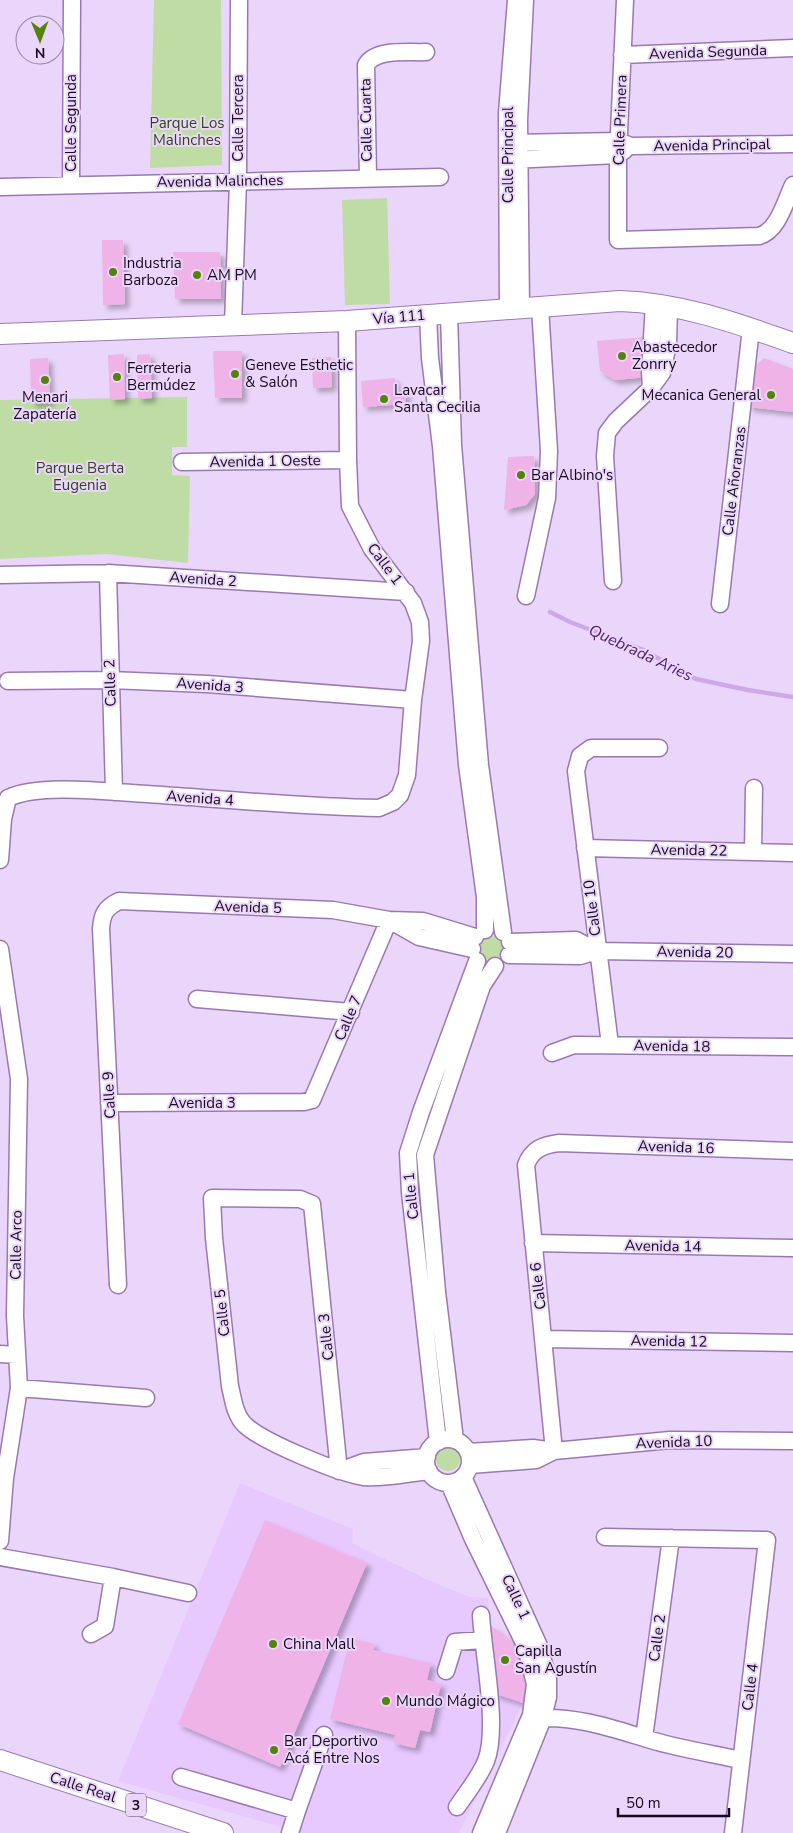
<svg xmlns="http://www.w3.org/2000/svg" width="793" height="1833" font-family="'Nunito Sans',sans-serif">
<defs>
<filter id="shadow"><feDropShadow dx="4.5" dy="4.5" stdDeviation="2.5" flood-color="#0004"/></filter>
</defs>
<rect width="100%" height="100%" fill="#ebd6fb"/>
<path fill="#e7c8ff" d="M240,1483L353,1529L352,1543L426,1579L469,1597L488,1598L493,1693L523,1703L459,1833H303L118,1781Z"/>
<path fill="#bedca4" d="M154,0H221L222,165L150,168Z
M387,198L390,304L345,305L342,200Z
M187,397V447H172V475L190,476L188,563L107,554L0,559V400Z
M479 948a12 12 0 1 1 24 0a12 12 0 1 1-24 0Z
M436 1459a12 12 0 1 1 24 0a12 12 0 1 1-24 0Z"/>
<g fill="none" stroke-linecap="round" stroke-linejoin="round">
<path stroke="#cea9e9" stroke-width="4.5" d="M550,612L570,622L641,649L696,679L748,690L793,697"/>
</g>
<path fill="#efb3e8" filter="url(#shadow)" d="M102,240H123L125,304L103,305Z
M173,252H220L221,299H175Z
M644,337L648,377L615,380L600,371L597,341Z
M213,351H242V398H215Z
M124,354L125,399L110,400L108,355Z
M150,354L152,398L138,399L137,355Z
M326,357H331L332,387L313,388L312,358Z
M48,358L50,402L31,403L30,359Z
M764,358L793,369V412L748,407L754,367Z
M395,378L397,393L407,392L405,404L363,407L361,381Z
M534,456L535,494L526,505L504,510L508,457Z
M265,1520L367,1563L280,1767L178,1724Z
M490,1625L510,1639L516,1652L525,1684L523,1703L493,1693Z
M350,1638L375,1644L373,1650L431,1663L427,1680L441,1684L430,1732L420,1730L415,1748L393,1743L395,1735L330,1719Z"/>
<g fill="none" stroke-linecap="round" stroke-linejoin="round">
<g stroke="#9a79b2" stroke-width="19">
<path id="minor" d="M625,0L618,155V240L759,236C778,231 785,202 793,185
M622,55L793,48
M511,143L618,141L631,146L793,144
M511,160L618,155L625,150
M368,178L366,65C376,48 409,53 426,52
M71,185L72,0
M0,187L440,177
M521,309L519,120L525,0
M508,310L507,113L516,0
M449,314L453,445L480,765L503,932
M428,315L430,358L441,446L467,765L485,897V930
M233,325L238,181L239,0
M651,388L650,372L654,303
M182,462L348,460
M108,573L114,792
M0,575L108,573L406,592
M613,581L605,456L607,433L616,421L651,388L662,373L668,344L669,306
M526,596L547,498L549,451L540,307
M720,604L751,328
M8,681L110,680L207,684L413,700
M585,848L793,853
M753,852L754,788
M0,860L3,819L8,798C40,783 110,792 147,794C224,799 302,807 379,808L393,802L400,795L407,775L413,700L421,641L420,622L413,603L372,549L350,506L348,460L347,321
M391,921L419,937L472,949
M510,942L576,940L597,951
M0,949L19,1079L15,1316L19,1388L5,1478L0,1541
M509,955L580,956L597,951L793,954
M197,999L351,1012
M610,1045L576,771L580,756L591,748H659
M552,1053L574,1045L793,1047
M109,1103L304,1102L312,1100L389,920
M533,1243L793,1248
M118,1285L101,929C102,914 105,908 119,901L333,910L389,920L423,921L475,937
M545,1339L793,1343
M0,1354L17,1355
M19,1388L146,1398
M426 1461a22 22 0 1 1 44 0a22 22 0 1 1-44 0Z
M455,1440L437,1292L425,1155L482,986L495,966
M438,1442L410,1192L408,1153L421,1112L477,961
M554,1451L526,1165C532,1149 543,1145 559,1143L793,1151
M468,1452L533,1448L554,1451L670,1440L793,1441
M470,1465L536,1460L554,1451
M339,1471L312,1204L300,1199L212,1198L214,1238L230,1386C233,1399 235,1416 245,1425C263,1442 338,1473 364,1477C384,1479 409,1473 429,1471
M339,1471L364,1462L427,1457
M463,1477L539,1646L548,1679V1697L543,1718L497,1833
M449,1483L473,1539L526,1647L535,1684L531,1715L481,1833
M605,1537L767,1540L733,1833
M0,1557L113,1577L188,1593
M91,1634L105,1626L113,1577
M446,1671L455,1642L482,1640
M543,1718C579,1717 611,1728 644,1738C675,1748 709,1753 741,1760
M644,1738L671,1538
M181,1777L297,1811L324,1735
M457,1807C467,1792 479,1778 486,1761C499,1728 483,1653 481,1615
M290,1833L297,1811"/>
</g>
<g stroke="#9a79b2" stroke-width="22">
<path id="major" d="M0,334L347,321L620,301C681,303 736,323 793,343
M0,1760L223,1833"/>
</g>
<use href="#minor" stroke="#fff" stroke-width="16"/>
<use href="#major" stroke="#fff" stroke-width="20"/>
</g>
<g fill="#55820f" stroke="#ebd6fb" stroke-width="2">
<circle cx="113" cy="272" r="5"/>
<circle cx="197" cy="275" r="5"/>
<circle cx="622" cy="356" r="5"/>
<circle cx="235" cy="374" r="5"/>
<circle cx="117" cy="377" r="5"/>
<circle cx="45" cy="380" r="5"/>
<circle cx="771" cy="395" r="5"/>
<circle cx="384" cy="399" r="5"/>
<circle cx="521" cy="475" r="5"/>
<circle cx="273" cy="1644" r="5"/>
<circle cx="505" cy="1660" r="5"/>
<circle cx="386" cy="1701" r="5"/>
<circle cx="274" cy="1750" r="5"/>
</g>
<g text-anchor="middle" stroke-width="4" stroke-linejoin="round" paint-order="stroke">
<rect fill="#ebd6fb" stroke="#564660" stroke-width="1" x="126" y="1793.5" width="20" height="23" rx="4"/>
<g font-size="14" font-weight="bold" fill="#16091e">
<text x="136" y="1810">3</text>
</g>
<g font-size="15" fill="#16091e" stroke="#ebd6fb">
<text transform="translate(708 52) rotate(-2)" y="5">Avenida Segunda</text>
<text transform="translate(238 118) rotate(-90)" y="5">Calle Tercera</text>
<text transform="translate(366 120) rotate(-91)" y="5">Calle Cuarta</text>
<text transform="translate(620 120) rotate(-88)" y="5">Calle Primera</text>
<text transform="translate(71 123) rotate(-90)" y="5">Calle Segunda</text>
<text transform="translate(712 145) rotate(-1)" y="5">Avenida Principal</text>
<text transform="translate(508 155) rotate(-90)" y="5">Calle Principal</text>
<text transform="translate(220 181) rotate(-1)" y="5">Avenida Malinches</text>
<text transform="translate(399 317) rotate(-5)" y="5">Vía 111</text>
<text transform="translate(265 461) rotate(-1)" y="5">Avenida 1 Oeste</text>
<text transform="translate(734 481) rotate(-83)" y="5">Calle Añoranzas</text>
<text transform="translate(385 564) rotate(53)" y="5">Calle 1</text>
<text transform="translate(203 579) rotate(4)" y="5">Avenida 2</text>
<text transform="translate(110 683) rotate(-92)" y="5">Calle 2</text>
<text transform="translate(210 685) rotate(4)" y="5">Avenida 3</text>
<text transform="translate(200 798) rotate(4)" y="5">Avenida 4</text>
<text transform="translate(689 850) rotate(1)" y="5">Avenida 22</text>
<text transform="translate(248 907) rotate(2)" y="5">Avenida 5</text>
<text transform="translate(592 908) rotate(-97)" y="5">Calle 10</text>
<text transform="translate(695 952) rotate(1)" y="5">Avenida 20</text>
<text transform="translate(348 1018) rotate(-67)" y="5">Calle 7</text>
<text transform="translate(672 1046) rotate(1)" y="5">Avenida 18</text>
<text transform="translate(109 1095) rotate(-93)" y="5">Calle 9</text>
<text x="202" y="1108">Avenida 3</text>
<text transform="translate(676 1147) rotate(2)" y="5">Avenida 16</text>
<text transform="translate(411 1196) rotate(-96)" y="5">Calle 1</text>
<text transform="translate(16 1245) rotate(-89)" y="5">Calle Arco</text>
<text transform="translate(663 1246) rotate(1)" y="5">Avenida 14</text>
<text transform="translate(538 1286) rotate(-97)" y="5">Calle 6</text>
<text transform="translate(222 1313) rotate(-96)" y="5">Calle 5</text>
<text transform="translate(326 1337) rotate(-96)" y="5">Calle 3</text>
<text transform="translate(669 1341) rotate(1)" y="5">Avenida 12</text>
<text transform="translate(674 1442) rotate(-2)" y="5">Avenida 10</text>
<text transform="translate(516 1597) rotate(65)" y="5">Calle 1</text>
<text transform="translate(657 1638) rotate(-82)" y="5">Calle 2</text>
<text transform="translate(750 1687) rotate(-83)" y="5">Calle 4</text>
<text transform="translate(83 1787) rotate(18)" y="5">Calle Real</text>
</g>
<g font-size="15" fill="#304617" stroke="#ebd6fb">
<text x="187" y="128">Parque Los<tspan x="187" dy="17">Malinches</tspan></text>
<text x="80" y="473">Parque Berta<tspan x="80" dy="17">Eugenia</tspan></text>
</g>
<g font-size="15" fill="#16091e" stroke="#ebd6fb" text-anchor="start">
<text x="123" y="268">Industria<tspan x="123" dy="17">Barboza</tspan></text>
<text x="207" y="280">AM PM</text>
<text x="632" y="352">Abastecedor<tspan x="632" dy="17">Zonrry</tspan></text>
<text x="245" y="370">Geneve Esthetic<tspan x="245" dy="17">&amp; Salón</tspan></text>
<text x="127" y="373">Ferreteria<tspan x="127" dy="17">Bermúdez</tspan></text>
<text x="394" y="395">Lavacar<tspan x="394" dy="17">Santa Cecilia</tspan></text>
<text x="761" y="400" text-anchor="end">Mecanica General</text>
<text x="45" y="402" text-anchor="middle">Menari<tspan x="45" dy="17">Zapatería</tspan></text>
<text x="531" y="480">Bar Albino's</text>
<text x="283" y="1649">China Mall</text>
<text x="515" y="1656">Capilla<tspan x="515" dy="17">San Agustín</tspan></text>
<text x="396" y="1706">Mundo Mágico</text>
<text x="284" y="1746">Bar Deportivo<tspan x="284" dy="17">Acá Entre Nos</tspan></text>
</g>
<g font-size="16" font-style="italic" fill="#4e206a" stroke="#ebd6fb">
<text transform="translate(641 652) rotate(25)" y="6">Quebrada Aries</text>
</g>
</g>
<g transform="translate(40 40) rotate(179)"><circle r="24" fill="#ebd6fb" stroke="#9684a3"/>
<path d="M0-4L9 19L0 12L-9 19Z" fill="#55820f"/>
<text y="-8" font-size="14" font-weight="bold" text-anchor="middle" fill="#16091e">N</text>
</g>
<path d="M618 1808v8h111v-8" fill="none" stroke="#16091e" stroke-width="2.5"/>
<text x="626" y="1808" font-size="15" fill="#16091e" stroke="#ebd6fb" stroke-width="4" paint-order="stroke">50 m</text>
</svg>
